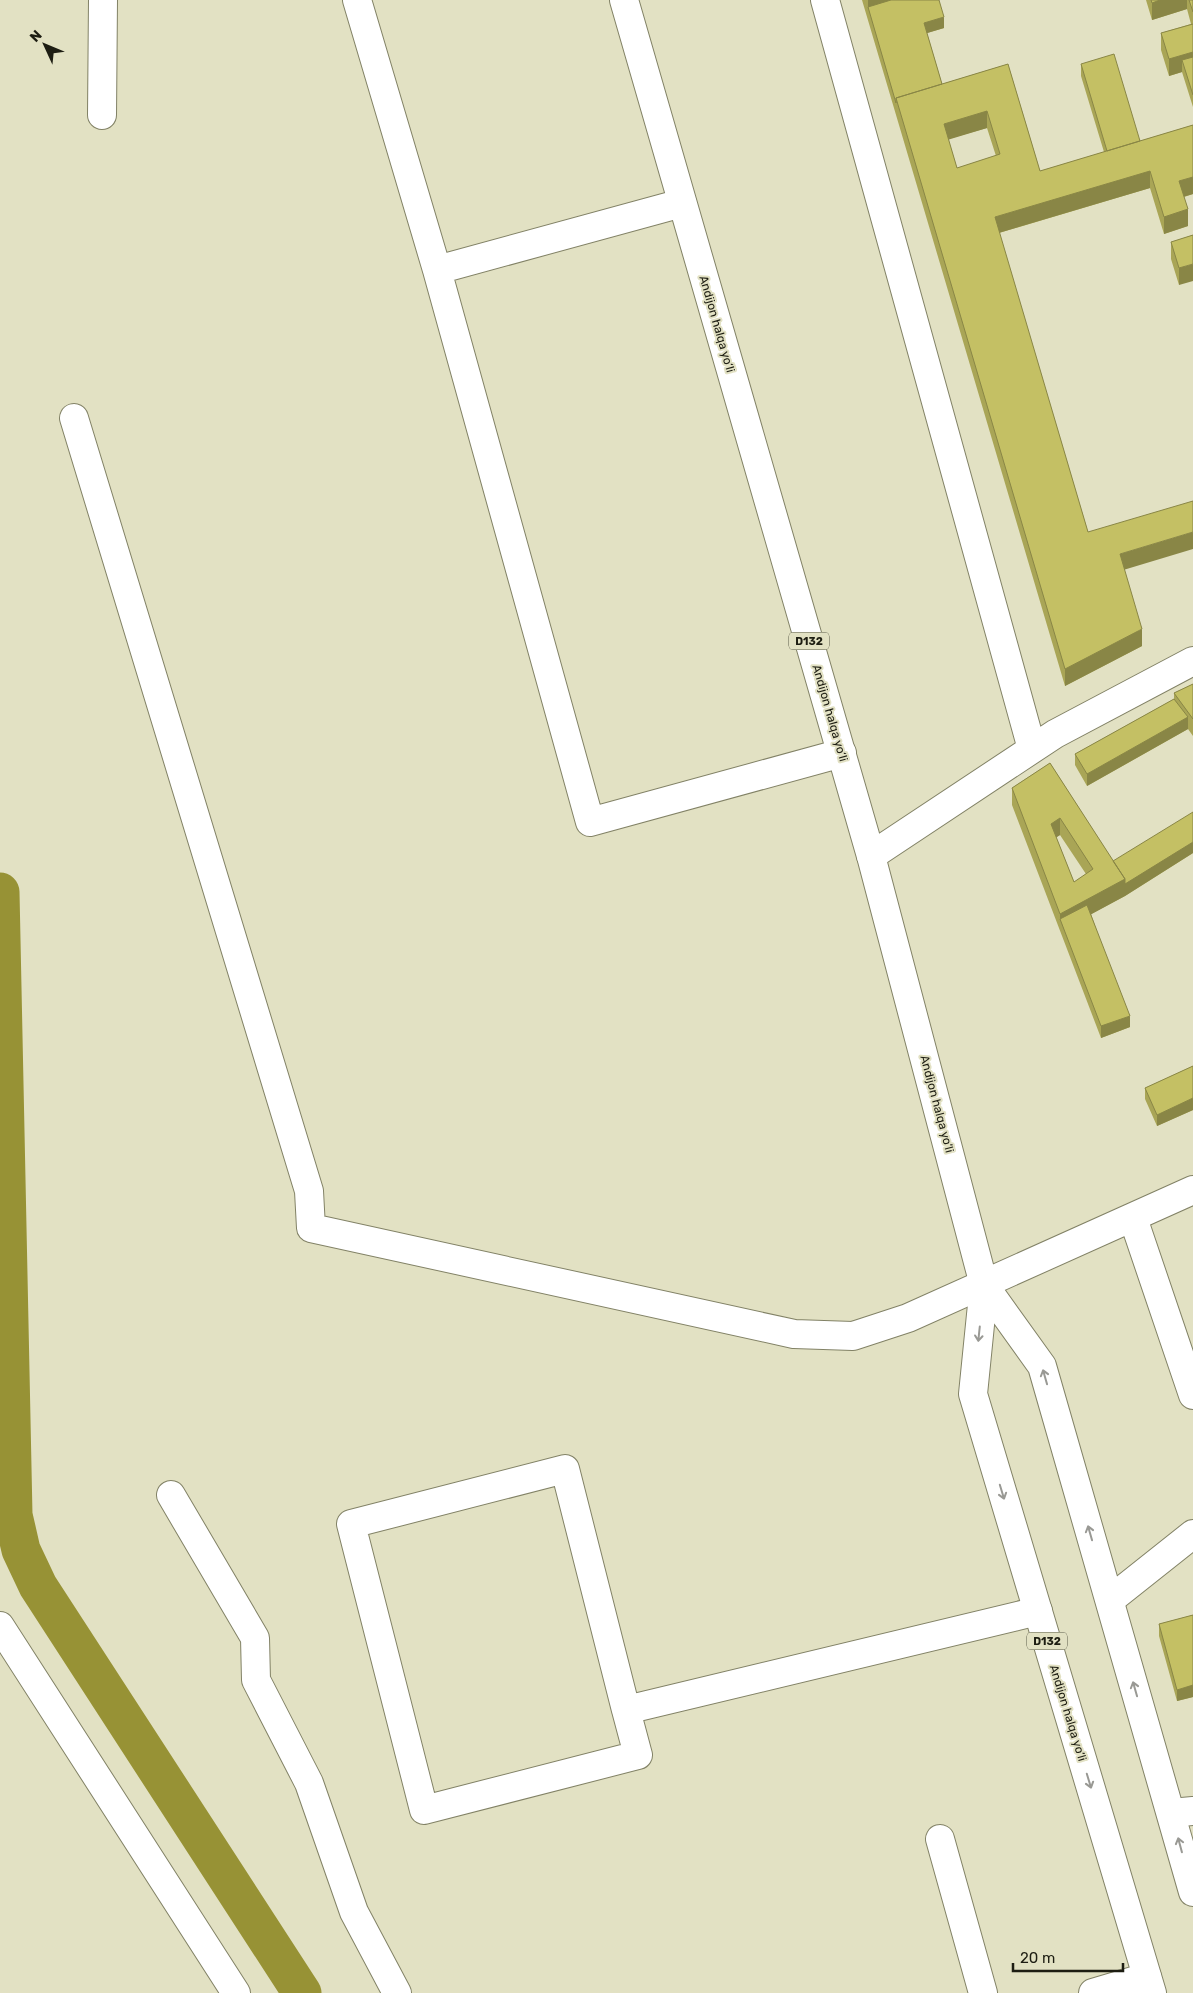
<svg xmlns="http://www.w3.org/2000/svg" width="1193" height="1993" font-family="Rubik,sans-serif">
<rect width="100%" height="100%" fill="#e2e1c3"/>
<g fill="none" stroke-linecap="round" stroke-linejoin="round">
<path stroke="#979235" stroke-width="39" d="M0,892L13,1515L21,1550L38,1586L302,1993"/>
<g stroke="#828266" stroke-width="30">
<path id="minor" d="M357,0L437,270
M825,0L1032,749
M102,115L103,0
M682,203L437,270L590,822L842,753
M74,418L309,1191L311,1228L794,1334L853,1336L908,1318L1193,1190
M871,856L1055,734L1193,661
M1133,1218L1193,1395
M171,1495L255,1638L256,1680L309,1783L354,1912L397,1993
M1110,1600L1193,1534
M0,1626L236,1993
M626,1710L565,1469L351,1524L424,1810L638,1755L626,1710L1038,1611
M1171,1813L1193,1811
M940,1839L983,1993
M1093,1993L1147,1977"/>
</g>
<g stroke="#828266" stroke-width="30">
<path id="highway" d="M624,0L871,856L984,1285L973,1394L1152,1993
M984,1285L1042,1366L1193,1892"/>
</g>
<use href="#minor" stroke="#fff" stroke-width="28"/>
<use href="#highway" stroke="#fff" stroke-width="28"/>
</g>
<path fill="#a9a556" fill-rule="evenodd" d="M862,0H939L944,28L927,33L942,84L1008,64L1040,171L1104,152L1081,76V64L1140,141L1193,125V194L1184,197L1188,226L1164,234L1150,188L999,233L1088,532L1124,570L1142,646L1065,686ZM987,128L996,156L957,168L948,139Z
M1146,0H1193V107L1182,72L1169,76L1161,50V33L1191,24L1187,9L1152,20Z
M1193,235L1179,285L1171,259V242Z
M1193,684V736L1188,729L1087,786L1075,765V754L1174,699V693Z
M1050,763L1113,861L1193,853L1125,896L1091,914L1130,1027L1101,1038L1012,805V788ZM1060,835L1086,874L1074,882L1056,837Z
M1193,1066V1110L1157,1126L1145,1099V1088Z
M1193,1615V1697L1177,1701L1159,1636V1624Z"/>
<path fill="#898646" d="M868,0H929L868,7V19Z
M1160,0H1187V9L1152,20V3Z
M944,17V28L924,34V23Z
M1193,52V69L1182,60V72L1169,76V59Z
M987,111V128L944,141V124Z
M1150,171V188L995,234V217Z
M1193,177V194L1179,198V181Z
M1188,209V226L1164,234V217Z
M1193,264V281L1179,285V268Z
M1193,532V549L1120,571V554Z
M1142,629V646L1065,686V669Z
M1188,717V729L1087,786V774Z
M1060,818V835L1051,841V824Z
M1193,842V853L1125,896L1064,929L1060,919V914Z
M1130,1016V1027L1101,1038V1026Z
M1193,1098V1110L1157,1126V1115Z
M1193,1685V1697L1177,1701V1690Z"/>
<path fill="#c4c064" stroke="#898646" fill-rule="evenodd" d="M891,0H939L944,17L924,23L942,84L896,98V103L868,7Z
M1151,0H1160L1152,3Z
M1189,0H1193V12Z
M1193,24V52L1169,59L1161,33Z
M1114,54L1140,141L1107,151L1081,64Z
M1193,57V95L1182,60Z
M1008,64L1040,171L1193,125V177L1179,181L1188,209L1164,217L1150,171L995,217L1088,532L1193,501V532L1120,554L1142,629L1065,669L896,98ZM987,111L1000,154L957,168L944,124Z
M1193,235V264L1179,268L1171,242Z
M1193,684V719L1174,693Z
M1174,699L1188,717L1087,774L1075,754Z
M1050,763L1125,879L1060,914L1012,788ZM1060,818L1093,869L1074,882L1051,824Z
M1193,812V842L1125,884V879L1113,861Z
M1087,905L1130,1016L1101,1026L1060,919Z
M1193,1066V1098L1157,1115L1145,1088Z
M1193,1615V1685L1177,1690L1159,1624Z"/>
<defs><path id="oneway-shaft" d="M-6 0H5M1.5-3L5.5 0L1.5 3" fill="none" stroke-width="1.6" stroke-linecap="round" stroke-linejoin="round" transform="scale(1.25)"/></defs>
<g stroke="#999994">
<use href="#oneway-shaft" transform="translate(979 1334) rotate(96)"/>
<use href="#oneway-shaft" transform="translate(1045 1377) rotate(-106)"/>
<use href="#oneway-shaft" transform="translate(1002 1492) rotate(73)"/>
<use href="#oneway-shaft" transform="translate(1090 1533) rotate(-106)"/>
<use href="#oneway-shaft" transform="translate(1135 1689) rotate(-106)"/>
<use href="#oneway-shaft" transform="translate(1089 1781) rotate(73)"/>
<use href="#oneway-shaft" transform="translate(1180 1845) rotate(-105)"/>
</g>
<g text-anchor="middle" stroke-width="4" stroke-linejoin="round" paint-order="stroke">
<g fill="#e2e1c3" stroke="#585847" stroke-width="1">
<rect x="789" y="632.5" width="40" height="17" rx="4"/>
<rect x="1027" y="1632.5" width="40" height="17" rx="4"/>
</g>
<g font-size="11" font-weight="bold" fill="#1d1d12">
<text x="809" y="645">D132</text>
<text x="1047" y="1645">D132</text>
</g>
<g font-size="12" fill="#1d1d12" stroke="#e2e1c3">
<text transform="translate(717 324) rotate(74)" y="4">Andijon halqa yo‘li</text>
<text transform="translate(830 713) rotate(74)" y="4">Andijon halqa yo‘li</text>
<text transform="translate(937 1104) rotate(75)" y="4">Andijon halqa yo‘li</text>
<text transform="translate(1068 1713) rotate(73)" y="4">Andijon halqa yo‘li</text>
</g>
</g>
<g transform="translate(45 45) rotate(314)" stroke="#e2e1c3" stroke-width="4" paint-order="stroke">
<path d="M0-4L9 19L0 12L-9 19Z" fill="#1d1d12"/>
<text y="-8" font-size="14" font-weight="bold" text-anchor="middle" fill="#1d1d12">N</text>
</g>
<path d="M1013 1963v8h110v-8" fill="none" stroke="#1d1d12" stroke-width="2.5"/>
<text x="1020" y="1963" font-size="15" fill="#1d1d12" stroke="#e2e1c3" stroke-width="4" paint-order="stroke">20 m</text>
</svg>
